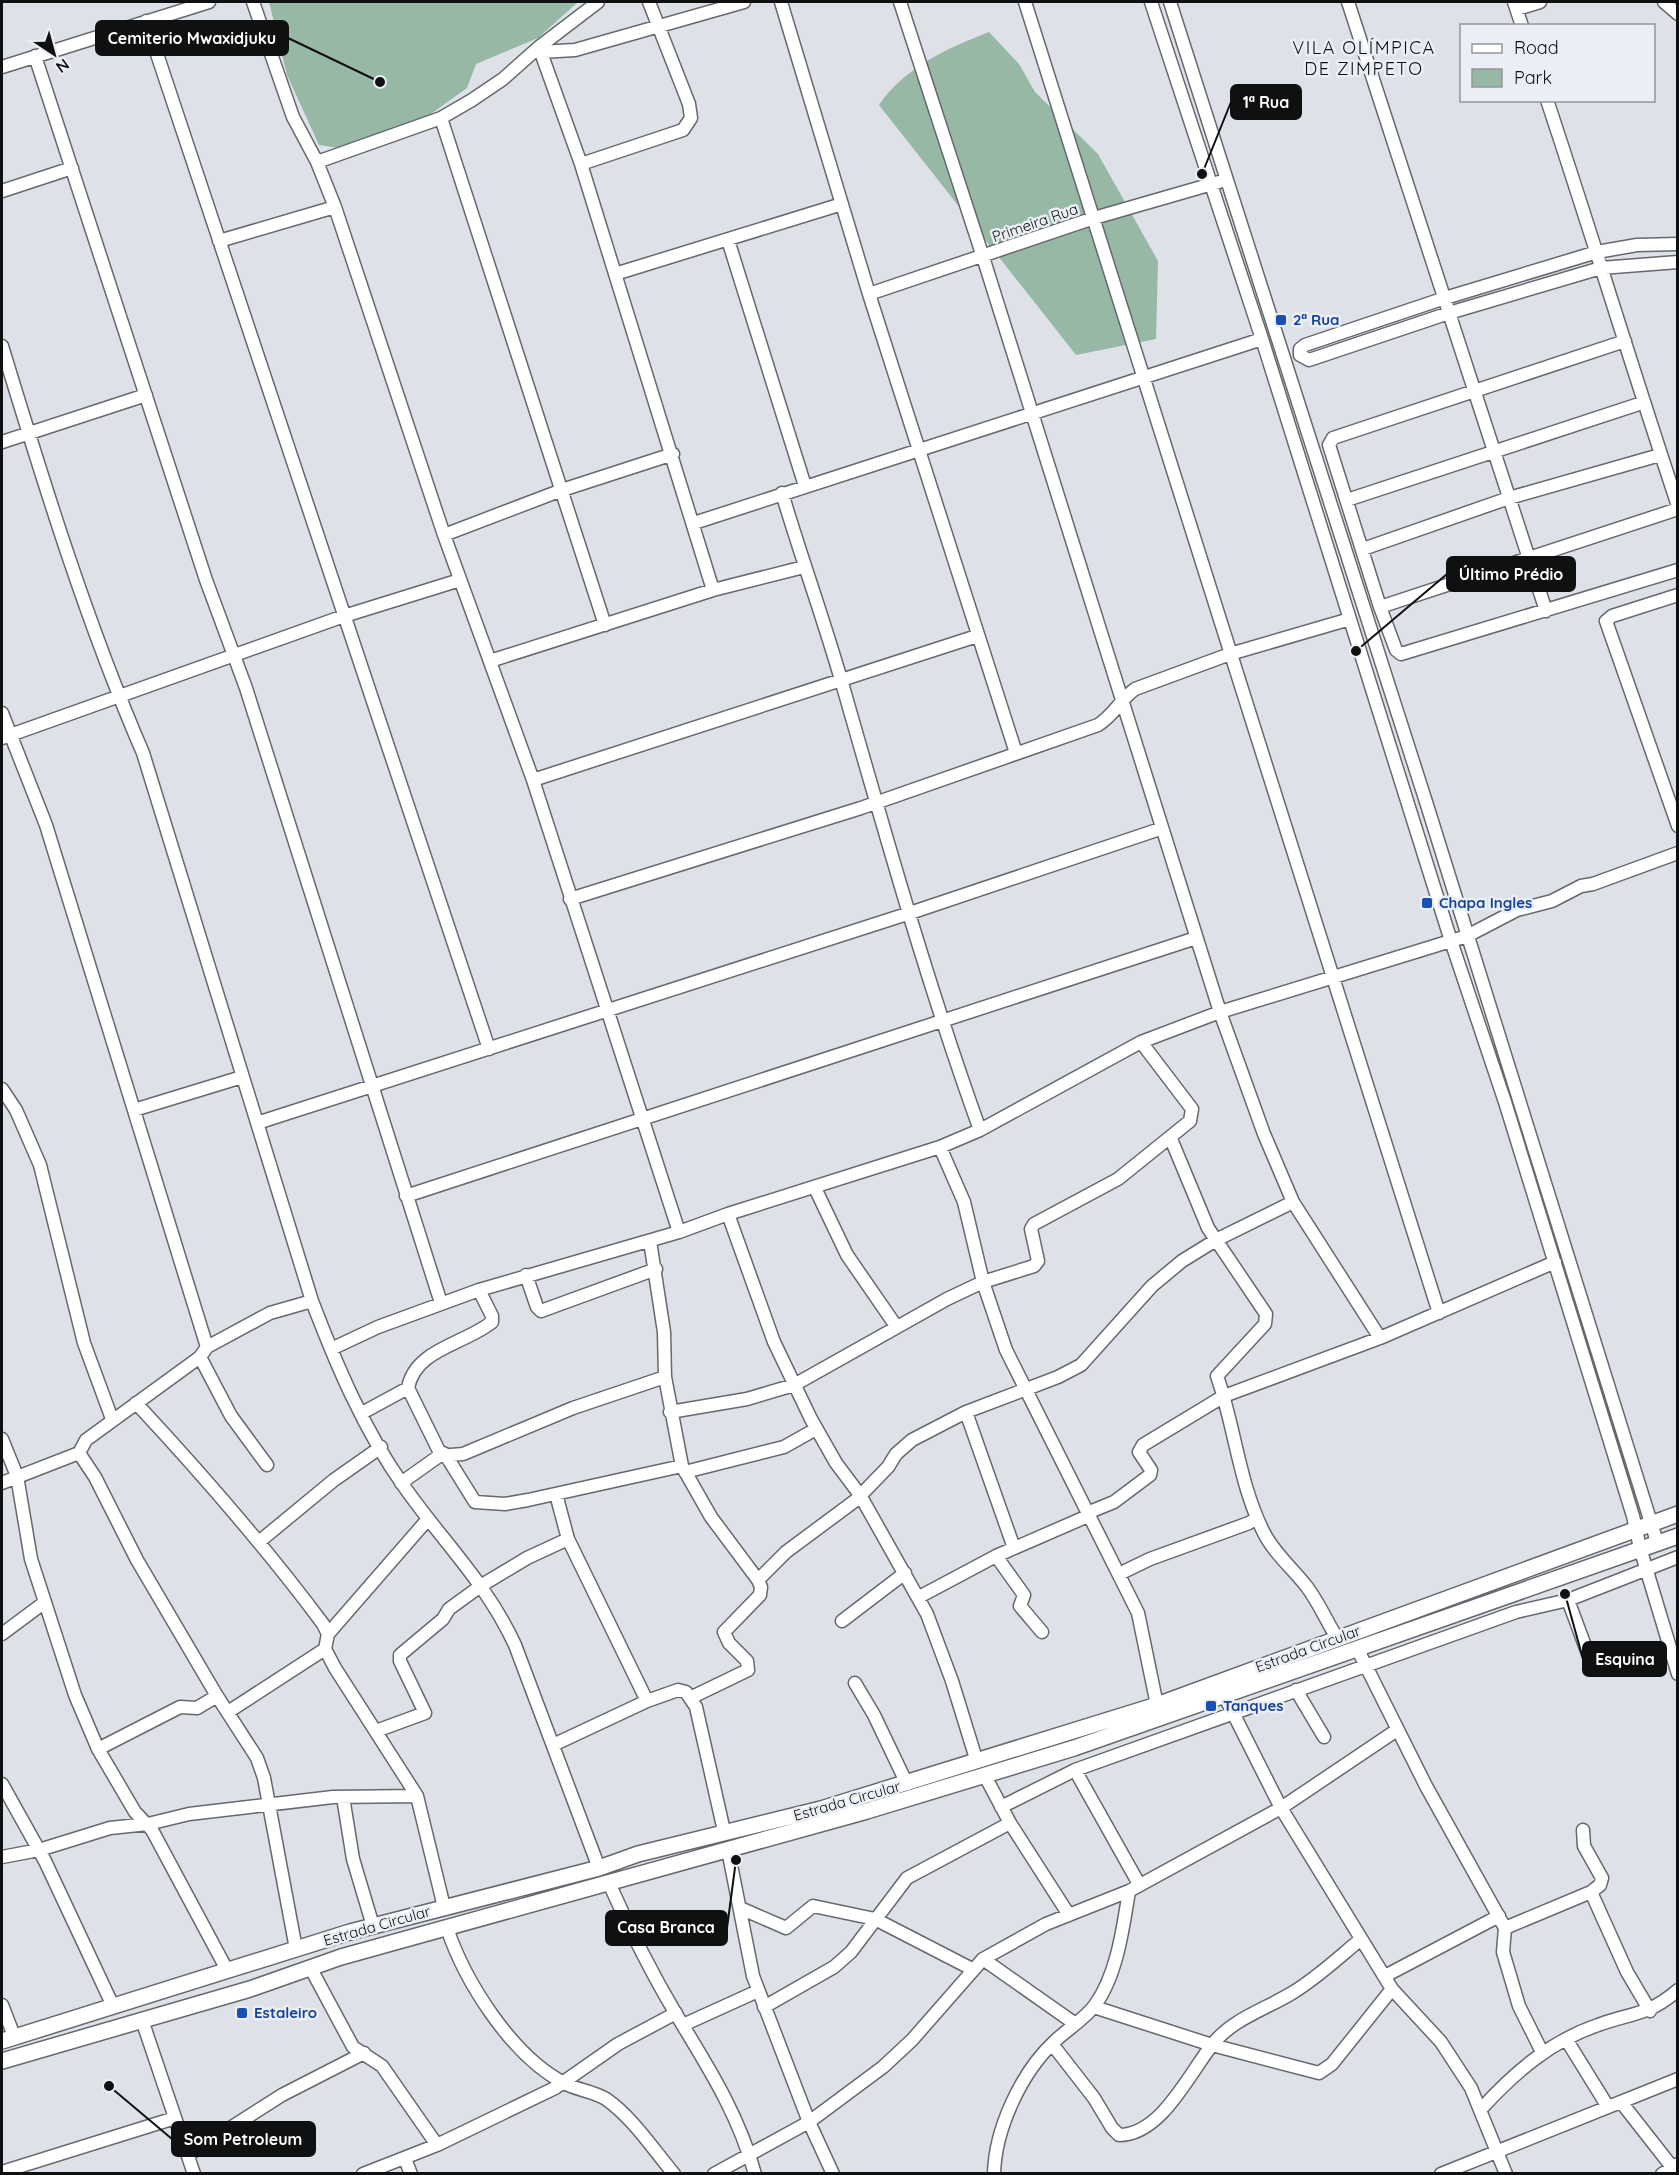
<svg xmlns="http://www.w3.org/2000/svg" width="1679" height="2175" font-family="Quicksand,sans-serif">
<rect width="100%" height="100%" fill="#dee2e8"/>
<path fill="#96b8a5" d="M269,2H578L538,38L476,64L467,88L428,116L352,150L319,145L287,75Z
M989,32L1019,64L1035,92L1098,154L1158,261L1156,339L1076,355L879,105C905,67 948,48 989,32Z"/>
<g fill="none" stroke-linecap="round" stroke-linejoin="round">
<g stroke="#65686e" stroke-width="15">
<path id="minor" d="M253,2L293,117L317,162L441,118L472,100L503,79L539,47L598,2
M781,2L869,294L1016,753
M900,2L983,257L1220,1012L1264,1134L1293,1202L1380,1338
M1025,2L1439,1313
M1151,2L1262,339L1451,941L1505,1102L1633,1516L1640,1548L1678,1674
M1170,2L1427,805L1657,1542
M1348,2L1546,611
M1514,2L1522,26
M1664,2L1678,14
M1517,9L1540,2
M146,21L489,1049
M539,47L581,164L713,590
M540,52L575,50L744,2
M35,56L206,580L246,688L441,1303
M2,67L209,2
M1547,100C1592,235 1633,371 1678,506
M441,118L605,625
M317,162L335,207L444,535L533,780L679,1232
M581,164L683,130L691,118L689,104L649,2
M2,191L72,168
M728,240L805,486
M219,241L335,207
M1678,244L1637,245L1597,252L1445,298L1305,345L1300,349V355L1309,360L1449,313L1601,268L1678,262
M615,274L842,204
M869,294L1094,218L1219,182
M1625,341L1333,438L1329,445L1380,607L1396,650L1401,654L1678,570
M2,346C43,481 87,624 143,753L312,1301C336,1364 364,1430 403,1485C442,1541 486,1582 515,1645L599,1868
M2,442L146,395
M782,493C801,557 824,620 842,683C885,833 927,983 980,1130
M1347,500L1642,403
M694,523L1262,339
M444,535L562,490L673,454
M1363,549L1509,498L1660,455
M1678,595L1612,616L1606,621L1678,826
M1380,607L1678,509
M490,661L713,590L804,567
M2,713L46,825L207,1347
M2,738L344,616L460,580
M533,780L977,636
M570,899L861,808L1098,725C1115,714 1120,700 1135,689L1230,654L1350,619
M2,1089L16,1110L40,1165L84,1343L112,1419
M134,1110L242,1077
M257,1123L910,913L1160,829
M1171,1139L1208,1228L1266,1314L1265,1324L1217,1376C1235,1427 1239,1484 1264,1533C1274,1553 1293,1569 1307,1587C1319,1603 1327,1622 1337,1638
M940,1147L964,1202L983,1282L1006,1350L1138,1613L1157,1705
M815,1188L847,1255L896,1326
M406,1196L1196,938
M728,1214L774,1342L811,1419L836,1463L860,1495L927,1614L952,1681L977,1762
M650,1241L664,1332L665,1377L682,1466L711,1517L758,1580
M526,1275L537,1307L541,1311L656,1269
M479,1290L492,1316V1322C465,1344 415,1349 408,1388L439,1451L445,1454L475,1502L505,1504L528,1500L682,1466
M331,1349L378,1327L479,1290L679,1232L728,1214L940,1147L980,1130L1141,1042L1220,1012L1467,936L1517,910L1552,901L1581,886L1593,884L1678,853
M200,1357L231,1416L267,1465
M136,1403C202,1474 265,1546 323,1624L328,1634L325,1649L335,1668L417,1796L444,1907
M670,1412L747,1399L794,1385L947,1299L983,1282L1034,1266L1038,1261L1031,1229L1034,1224L1118,1179L1190,1121L1192,1109L1141,1042
M966,1412L1014,1548
M362,1413L408,1388
M2,1439L17,1476L31,1559L75,1695L98,1749L135,1812L152,1830L227,1970
M685,1472L784,1447L816,1429
M2,1483L79,1453
M401,1483L439,1456L463,1454L573,1408L665,1377
M556,1494L568,1539L647,1701
M1087,1513L1114,1502L1150,1475L1151,1470L1139,1452L1143,1445L1224,1396L1380,1338L1555,1262
M260,1541L334,1480L381,1447
M996,1556L1024,1595L1020,1606L1042,1632
M1119,1574L1150,1559L1249,1523L1257,1518
M919,1597L996,1556L1088,1516
M1568,1600L1591,1662
M842,1621L905,1573
M2,1634L45,1602
M328,1634L428,1519
M1357,1648L1426,1786L1505,1928L1503,1952L1519,2006L1542,2052
M855,1683L874,1715L907,1784
M1296,1690L1324,1737
M1224,1695L1281,1808L1392,1989L1441,2042L1471,2088L1506,2174
M690,1698L748,1670L747,1661L729,1643L724,1632L760,1595L761,1587L758,1580L786,1552L856,1500L888,1467L896,1454L912,1440L966,1412L1058,1377L1081,1365L1152,1286L1182,1261L1216,1240L1293,1202
M228,1712L325,1649
M376,1731L425,1713L400,1661V1655L443,1619L449,1609L482,1585L527,1558L568,1539
M553,1745L647,1701L678,1690L686,1692L696,1707L724,1831
M98,1749L180,1707L197,1708L217,1696
M1075,1770L1139,1884
M985,1776L1010,1823L1069,1915
M2,1784L45,1861L113,2006
M343,1797L353,1859L373,1926
M1001,1807L1075,1770L1516,1612L1568,1600L1678,1557
M728,1850L753,1976L809,2122L833,2174
M2,1857L39,1850L110,1828L148,1824L189,1814L333,1797L417,1796
M609,1883C629,1928 651,1972 676,2014C708,2067 738,2113 755,2174
M1591,1892L1627,1972L1650,2011
M740,1908L786,1928L813,1906L875,1919L972,1969
M447,1928C465,1982 512,2056 564,2083C577,2090 593,2091 606,2099C633,2118 653,2149 674,2174
M1505,1928L1591,1892L1600,1885L1602,1878L1584,1846L1583,1830
M296,1949L264,1778L257,1758L217,1696L137,1560L95,1477L79,1453L86,1440L200,1357L207,1347L270,1313L312,1301
M983,1959L1074,2023
M310,1967L353,2047L382,2066L437,2145
M1385,1976L1499,1916
M2,2005L14,2036
M764,2007L834,1967L851,1952L907,1878L1010,1823
M1094,2007L1212,2045L1319,2073L1332,2064L1392,1989
M142,2020L194,2174
M683,2025L758,1991
M1566,2039L1608,2107
M1052,2044L1094,2098L1112,2128L1119,2135C1161,2135 1189,2074 1212,2045C1232,2019 1264,2010 1292,1993C1317,1978 1338,1958 1361,1939
M1621,2102L1672,2167
M1482,2108C1515,2072 1551,2041 1598,2025C1633,2012 1646,2017 1678,1990
M188,2155L282,2095L364,2053
M405,2159L411,2174
M2,2172L175,2118
M363,2174L437,2145L555,2088L618,2044L676,2013
M714,2174L809,2122L883,2067L912,2040L983,1959L1046,1924L1129,1891L1281,1808L1397,1730
M994,2174C995,2129 1021,2073 1054,2042C1066,2030 1085,2019 1095,2005C1117,1975 1123,1928 1129,1891
M1441,2174L1678,2079
M1662,2174L1678,2164"/>
</g>
<g stroke="#65686e" stroke-width="18">
<path id="major" d="M2,2041L350,1932L599,1868L638,1854L821,1809L1157,1705L1678,1514
M2,2061L250,1989L341,1957L867,1811L1074,1748L1678,1536"/>
</g>
<use href="#minor" stroke="#fff" stroke-width="12"/>
<use href="#major" stroke="#fff" stroke-width="15"/>
</g>
<g fill="#1a4fb4" stroke="#ebeff5" stroke-width="2">
<rect x="1275" y="314" width="12" height="12" rx="3"/>
<rect x="1421" y="897" width="12" height="12" rx="3"/>
<rect x="1205" y="1700" width="12" height="12" rx="3"/>
<rect x="236" y="2007" width="12" height="12" rx="3"/>
</g>
<g text-anchor="middle" stroke-width="5" stroke-linejoin="round" paint-order="stroke">
<g font-size="15" fill="#0f1012" stroke="#ebeff5">
<text transform="translate(1035 223) rotate(-19)" y="5">Primeira Rua</text>
<text transform="translate(1308 1649) rotate(-20)" y="5">Estrada Circular</text>
<text transform="translate(847 1801) rotate(-16)" y="5">Estrada Circular</text>
<text transform="translate(377 1926) rotate(-16)" y="5">Estrada Circular</text>
</g>
<g font-size="15" font-weight="bold" fill="#164399" stroke="#ebeff5" text-anchor="start">
<text x="1293" y="325">2ª Rua</text>
<text x="1439" y="908">Chapa Ingles</text>
<text x="1223" y="1711">Tanques</text>
<text x="254" y="2018">Estaleiro</text>
</g>
<g font-size="18" letter-spacing="1.5" fill="#0f1012" stroke="#ebeff5">
<text x="1364" y="54">VILA OLÍMPICA<tspan x="1364" dy="21">DE ZIMPETO</tspan></text>
</g>
</g>
<path fill="none" stroke="#0f1012" stroke-width="2" d="M380 82L288 38M1202 174L1231 102M1356 651L1447 574M1565 1594L1583 1659M736 1860L727 1928M109 2086L172 2139"/>
<g fill="#0f1012" stroke="#ebeff5" stroke-width="2">
<circle cx="380" cy="82" r="6"/>
<circle cx="1202" cy="174" r="6"/>
<circle cx="1356" cy="651" r="6"/>
<circle cx="1565" cy="1594" r="6"/>
<circle cx="736" cy="1860" r="6"/>
<circle cx="109" cy="2086" r="6"/>
</g>
<g fill="#0f1012" stroke="#0f1012" stroke-width="2">
<rect x="96" y="21" width="192" height="34" rx="6"/>
<rect x="1231" y="85" width="70" height="34" rx="6"/>
<rect x="1447" y="557" width="128" height="34" rx="6"/>
<rect x="1583" y="1642" width="83" height="34" rx="6"/>
<rect x="606" y="1911" width="121" height="34" rx="6"/>
<rect x="172" y="2122" width="143" height="34" rx="6"/>
</g>
<g font-size="16" text-anchor="middle" font-weight="bold" fill="#fff">
<text x="192" y="44">Cemiterio Mwaxidjuku</text>
<text x="1266" y="108">1ª Rua</text>
<text x="1511" y="580">Último Prédio</text>
<text x="1625" y="1665">Esquina</text>
<text x="666" y="1933">Casa Branca</text>
<text x="243" y="2145">Som Petroleum</text>
</g>
<rect width="1679" height="2175" fill="none" stroke="#0f1012" stroke-width="6"/>
<rect x="1460" y="24" width="195" height="78" fill="#ebeff5" stroke="#93969a" stroke-width="1.5"/>
<rect x="1472" y="44" width="30" height="9" fill="#ffffff" stroke="#93969a" stroke-width="1.5"/>
<text x="1514" y="54" font-size="18" fill="#0f1012">Road</text>
<rect x="1472" y="69" width="30" height="18" fill="#96b8a5" stroke="#93969a" stroke-width="1.5"/>
<text x="1514" y="84" font-size="18" fill="#0f1012">Park</text>
<g transform="translate(54 54) rotate(144)" stroke="#ebeff5" stroke-width="4.5" paint-order="stroke">
<path d="M0-4.5L10 22L0 15L-10 22Z" fill="#0f1012"/>
<text y="-9" font-size="16" font-weight="bold" text-anchor="middle" fill="#0f1012">N</text>
</g>
</svg>
